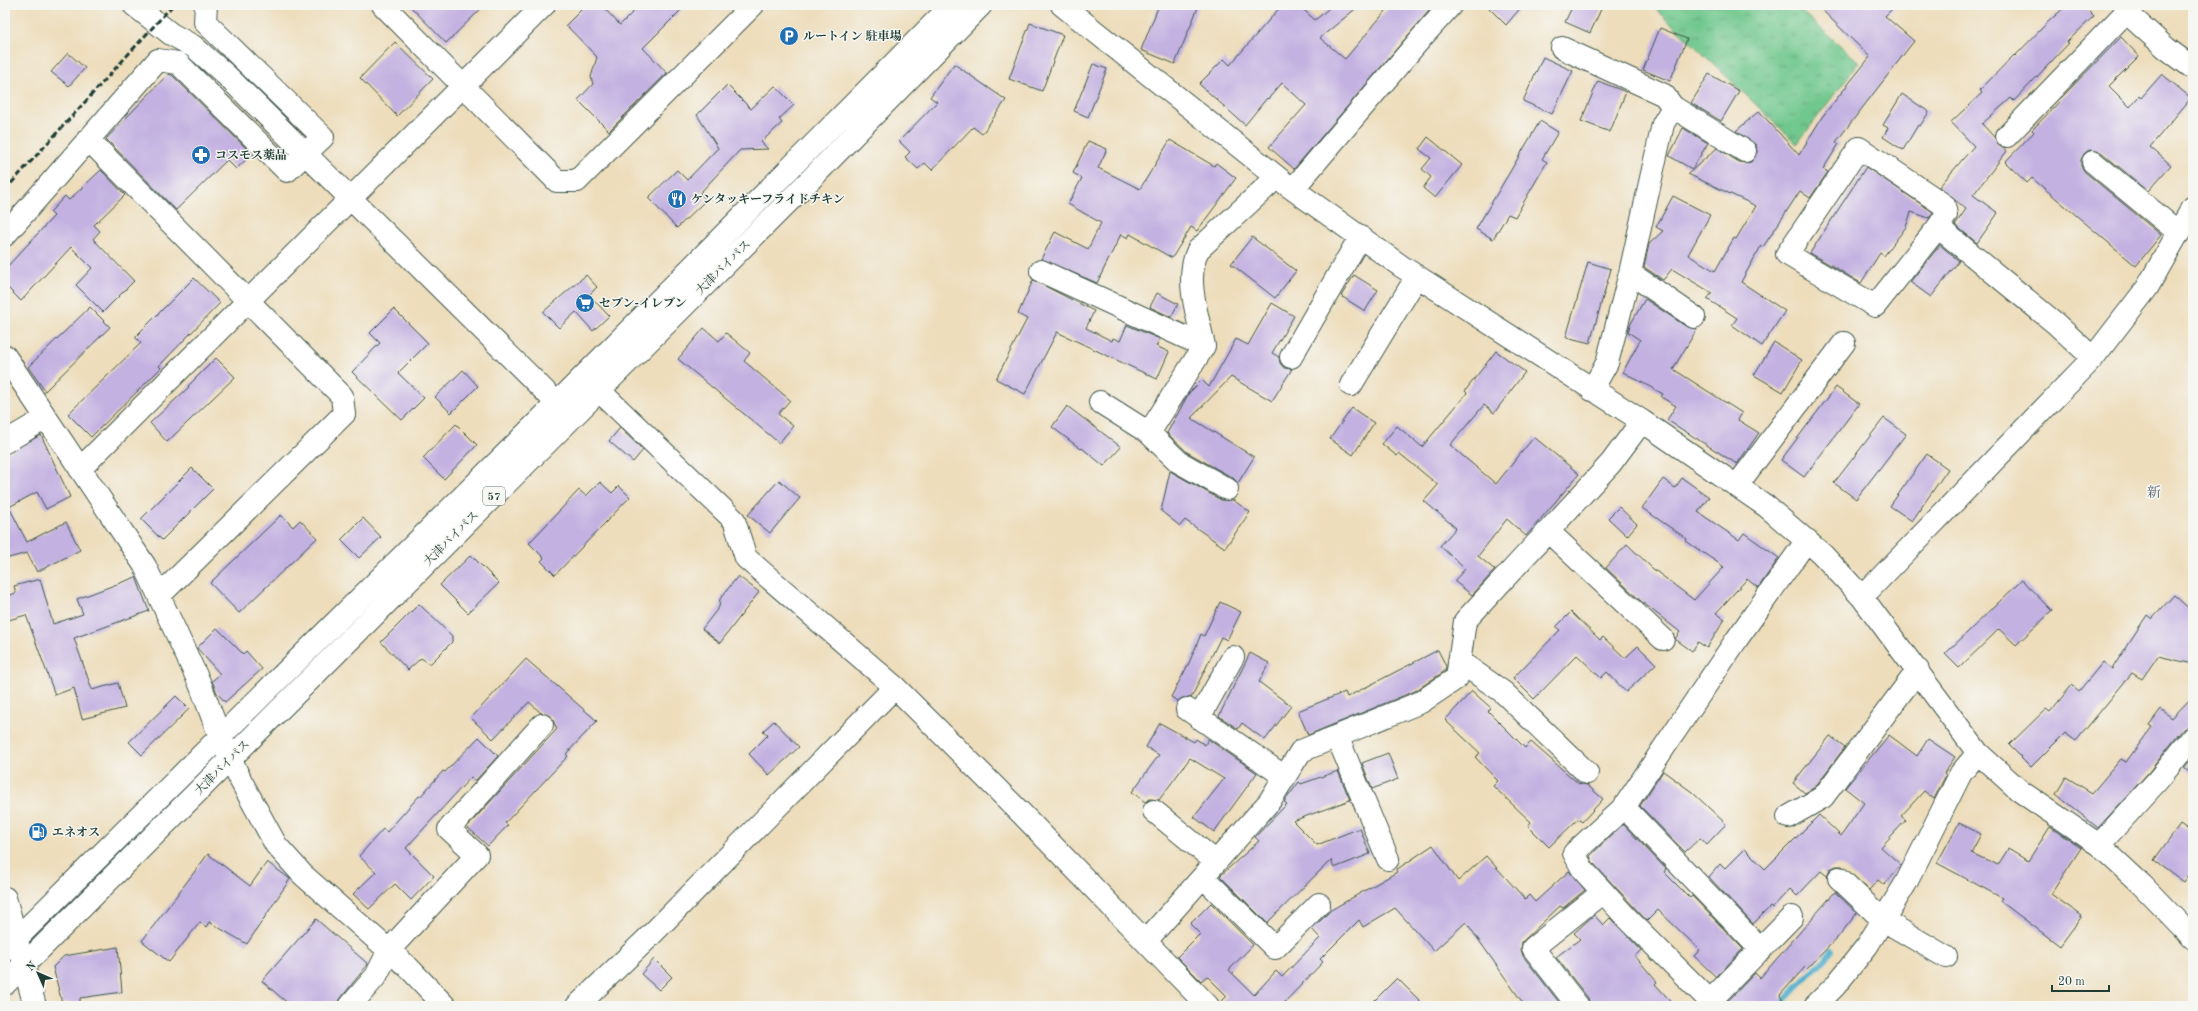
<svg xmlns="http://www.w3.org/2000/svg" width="2198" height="1011" font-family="'Old Standard TT','Noto Serif JP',serif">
<defs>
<pattern id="grass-dots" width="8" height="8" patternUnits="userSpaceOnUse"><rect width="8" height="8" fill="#71c88e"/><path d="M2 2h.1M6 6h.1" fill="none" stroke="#5ca475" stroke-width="1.8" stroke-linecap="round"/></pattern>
<pattern id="park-tufts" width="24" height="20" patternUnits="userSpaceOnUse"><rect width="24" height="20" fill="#71c88e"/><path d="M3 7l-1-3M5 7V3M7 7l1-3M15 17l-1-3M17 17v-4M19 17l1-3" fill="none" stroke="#5ca475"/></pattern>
</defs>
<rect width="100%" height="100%" fill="#f6f6f2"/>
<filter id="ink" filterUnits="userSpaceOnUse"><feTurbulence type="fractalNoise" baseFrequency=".025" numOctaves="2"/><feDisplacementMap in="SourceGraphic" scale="8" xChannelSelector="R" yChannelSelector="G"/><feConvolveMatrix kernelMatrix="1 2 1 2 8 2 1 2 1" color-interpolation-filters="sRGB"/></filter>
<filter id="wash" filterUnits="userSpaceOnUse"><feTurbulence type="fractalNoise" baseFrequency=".012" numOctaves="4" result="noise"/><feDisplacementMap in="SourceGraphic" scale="16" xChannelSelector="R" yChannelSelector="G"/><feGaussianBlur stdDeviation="0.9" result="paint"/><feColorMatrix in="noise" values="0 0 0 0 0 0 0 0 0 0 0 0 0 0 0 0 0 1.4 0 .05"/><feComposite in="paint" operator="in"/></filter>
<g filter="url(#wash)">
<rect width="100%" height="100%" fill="#edddbb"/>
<path fill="url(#grass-dots)" stroke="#488261" d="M175,796L178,798L37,938L34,939L33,935Z"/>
<path fill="url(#park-tufts)" stroke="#488261" d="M1652,5H1794L1859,62L1797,144Z"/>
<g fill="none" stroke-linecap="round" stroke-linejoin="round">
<path stroke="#51b1cf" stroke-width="5.5" d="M1780,1006L1832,951"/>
</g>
<g id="blocks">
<path fill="#c3b1e1" d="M409,5H485L446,43Z
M586,5H601L620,25L640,5H686L643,48L667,73L609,131L578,100L593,84L591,77L597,57L566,25Z
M1159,5H1199L1175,64L1141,50Z
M1282,5H1298L1315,20L1333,5H1360L1320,38L1345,59L1391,5H1434L1294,169L1269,147L1306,105L1282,83L1268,99L1267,98L1245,125L1199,84L1224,59L1230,65Z
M1486,5H1523L1506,25Z
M1573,5H1603L1590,33L1565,22Z
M1817,5H1896L1885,16L1914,41L1836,142L1839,144L1823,169L1828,172L1810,198L1800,191L1763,247L1761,246L1741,282L1785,311L1762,346L1732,325L1737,318L1707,299L1712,293L1672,269L1663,280L1644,267L1649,244L1663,231L1656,227L1673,196L1710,215L1688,255L1715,271L1734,238L1736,239L1756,206L1688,174L1717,148L1739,162L1745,163L1751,162L1757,152L1756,145L1736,131L1759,111L1799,155L1822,117L1870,57Z
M2067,5H2083L2094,16L2067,42L2069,43L2014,101L2011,98L1982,124L1995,138L1998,145L2007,151L1973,195L1998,213L1977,243L1955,225L1966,209L1939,187L1974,146L1951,122L1982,93L1980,90L2014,55L2015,56L2047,23Z
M1030,23L1063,35L1042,91L1009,79Z
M1660,28L1687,39L1670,81L1643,70Z
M2121,37L2139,56L2109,86L2130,107L2139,96L2141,98L2162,74L2191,98L2150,147L2171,165L2148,191L2101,152L2089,150L2084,154L2081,160V166L2085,172L2161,235L2136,266L2032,178L2027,183L2005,162L2034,132L2032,130L2061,100L2060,99Z
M395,42L433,79L397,116L360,78Z
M68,53L85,68L69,86L51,72Z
M1543,57L1573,71L1552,114L1523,101Z
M954,64L1006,100L982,134L973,127L932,170L925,163L918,169L905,157L910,152L899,141L937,102L930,97Z
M1093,64L1107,69L1088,117L1074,111Z
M168,74L172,75L252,154L236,169L227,160L176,210L106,139Z
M1709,74L1739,91L1721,121L1691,103Z
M1598,81L1626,92L1610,132L1581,121Z
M727,85L751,109L775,86L794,105L779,119L782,123L761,142L768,149L740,150L700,193L706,200L677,228L648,198L677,170L687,180L718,148L697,115Z
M1902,94L1929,112L1920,126L1918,125L1903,150L1883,137L1888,128L1883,125Z
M1540,121L1558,132L1542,159L1547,162L1515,217L1508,214L1493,239L1476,229Z
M1683,128L1708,143L1692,169L1669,156Z
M1428,137L1462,165L1435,198L1423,188L1431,177L1422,169L1431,158L1419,149Z
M1170,140L1214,166L1216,163L1236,178L1197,231L1191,227L1172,258L1130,234L1128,238L1121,234L1097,283L1041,259L1055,232L1088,249L1101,223L1068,204L1082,178L1073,173L1088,141L1107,149L1098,168L1140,189Z
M1866,167L1933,212L1929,218L1911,212L1906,227L1884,256L1880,253L1861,283L1810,253Z
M101,170L125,195L94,225L100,231L93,239L134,281L103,312L76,285L92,268L71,247L21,301L5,285V269L54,216L50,212L65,196L69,200Z
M1252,237L1296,271L1275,298L1231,264Z
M1940,245L1959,261L1931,297L1910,282Z
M1588,262L1611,269L1590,343L1566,337Z
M586,275L597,287L589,295L609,316L593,331L576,312L559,328L543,312Z
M1354,275L1378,290L1365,311L1341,296Z
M194,278L220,303L159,366L161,368L91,437L68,414L141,343L135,337Z
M1033,280L1094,311L1086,328L1112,341L1113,338L1120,341L1127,325L1160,339L1156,346L1169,352L1157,379L1057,332L1025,394L996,379L1027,319L1018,314Z
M1157,293L1178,304L1171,317L1150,307Z
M1645,299L1687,327L1697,329L1673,369L1742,413L1738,420L1759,433L1737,464L1667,420L1676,406L1661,397L1663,394L1623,372L1640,340L1628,332L1630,325Z
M1272,303L1294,316L1272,353L1279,357L1280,363L1284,368L1292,369L1272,401L1231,377L1191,418L1254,457L1238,483L1233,478L1187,452L1167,433L1189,393L1202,380L1209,387L1236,339L1248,345Z
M90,307L110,327L45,391L28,367Z
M394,309L428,343L398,373L424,398L402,420L352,372L380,343L370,333Z
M704,328L719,341L726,333L750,353L744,361L790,400L778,414L793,426L779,443L678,359Z
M1774,342L1802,360L1783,392L1754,375Z
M1496,351L1525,372L1494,413L1484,405L1450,445L1496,484L1534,437L1579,474L1526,536L1507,519L1478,556L1495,570L1472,595L1454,581L1465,569L1440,546L1456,528L1424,501L1438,485L1399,453L1397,456L1382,444L1397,426L1422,447L1467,393L1465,391Z
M216,358L235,377L167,442L150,423L189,387L188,386Z
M463,370L478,386L451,413L435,397Z
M1836,387L1859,404L1804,477L1781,460Z
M1067,406L1121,447L1104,466L1082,448L1081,449L1052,427Z
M1352,408L1374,423L1353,455L1330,439Z
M1884,418L1906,434L1856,499L1834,483Z
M456,424L477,445L444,479L423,458Z
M620,428L643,450L633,462L609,441Z
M41,435L70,497L46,509L37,492L9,507L27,542L66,522L80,550L37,572L27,553L5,559V454Z
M1927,454L1948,469L1912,521L1890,506Z
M192,468L213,489L162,540L141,519Z
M1170,471L1221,500H1233L1250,512L1225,548L1185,520L1180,526L1161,511Z
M1682,478L1709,497L1698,512L1739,540L1744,533L1779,558L1758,588L1747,579L1716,613L1725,619L1707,648L1698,642L1692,651L1675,639L1680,632L1642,602L1606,568L1627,544L1652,568L1694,600L1724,567L1686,541L1687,539L1642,508L1663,479L1675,488Z
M779,480L800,498L770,533L748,515Z
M600,482L612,493L619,486L630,497L555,575L541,561L544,558L529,543L579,490L586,496Z
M1619,507L1637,524L1627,536L1608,518Z
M281,515L293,527L300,520L317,538L239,613L210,583Z
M363,518L381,537L359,558L341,540Z
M471,555L499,583L468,613L440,585Z
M738,576L759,592L720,643L702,629L719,607L720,599Z
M136,577L149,611L74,638L92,690L118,683L125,708L82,719L74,688L55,695L26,615L5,621V597L16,593L14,586L40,579L53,624L83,614L77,599Z
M2022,580L2052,611L2016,645L1999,629L1959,668L1945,654Z
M2174,595L2193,612V664L2158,656L2142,679L2132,673L2076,741L2065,733L2031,767L2009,745L2046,709L2050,712L2072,685L2079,691L2103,662L2112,669L2147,615L2152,619Z
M1220,602L1241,612L1227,640L1221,637L1191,698H1182L1178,701L1171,697L1189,663L1201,634L1204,636Z
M419,604L452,636V642L430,664L421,658L408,670L381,642Z
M1571,612L1600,640L1603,637L1625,658L1638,646L1656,664L1626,692L1607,672L1601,678L1577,655L1534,699L1513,678L1560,630L1556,627Z
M217,628L243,654L246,651L262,669L225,702L217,693L212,681L220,674L197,648Z
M1438,650L1446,666L1445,671L1415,691L1308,735L1298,711L1345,692L1347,697Z
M1250,653L1269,663L1259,682L1291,706L1265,740L1242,723L1238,729L1219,716Z
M526,659L597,721L566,754L568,756L505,823L508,825L488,846L467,827L557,729L551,716L541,713L529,702L493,739L471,718Z
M1472,691L1491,708L1488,711L1525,748L1531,742L1579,784L1580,783L1587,785L1603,799L1582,822L1578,819L1549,847L1528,826L1531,822L1493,786L1498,781L1475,757L1480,753L1445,720Z
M176,696L189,709L142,755L129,742Z
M2193,696V725L2183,729L2149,772L2098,828L2056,794L2066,777L2092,793L2121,759L2126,762L2152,727L2149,725L2161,709L2172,718Z
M774,721L799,747L769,775L749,754L768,735L763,731Z
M1160,723L1194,742L1196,739L1205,745L1208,739L1257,773L1214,832L1194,817L1224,779L1190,758L1159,800L1150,799L1145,802L1132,792L1159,755L1146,747Z
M1889,735L1917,756L1928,739L1955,757L1944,773L1946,775L1934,799L1924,791L1901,816L1906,820L1881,847L1901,865L1884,885L1878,880L1869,890L1842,866H1836L1830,869L1827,876L1821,871L1797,896L1790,889L1772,908L1770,907L1753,924L1709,877L1720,864L1725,869L1745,849L1765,869L1819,815L1841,836L1864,803L1845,788Z
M1830,736L1845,747L1815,787L1805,793L1793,783Z
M479,737L498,756L475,781L471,777L406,848L434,876L411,900L395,884L369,909L353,894L376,872L359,856L383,829L387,832L419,796L420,797L443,771L445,772Z
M1388,753L1398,779L1372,789L1362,763Z
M2193,757V775L2184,768Z
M1338,771L1350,800L1293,821L1317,845L1360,828L1370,854L1334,868L1331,860L1267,923L1220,876L1259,841L1255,837L1287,804L1284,802L1299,782L1301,784Z
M1663,771L1692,792L1726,824L1707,844L1700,838L1685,852L1640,806Z
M1959,823L1981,834L1971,853L1998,865L2008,849L2028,861L2050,827L2081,848L2051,894L2082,916L2060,946L2000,901L2002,898L1937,863Z
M1623,824L1666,869L1664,872L1690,898L1692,896L1743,949L1716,977L1694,956L1700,950L1658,910L1647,921L1593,863L1590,856Z
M2180,824L2193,833V869L2184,882L2154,860Z
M1433,845L1458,881L1486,856L1525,899L1529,895L1535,902L1569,871L1585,890L1563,908L1560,906L1522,942L1521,949L1523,956L1562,1006H1525L1466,922L1434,951L1395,908L1363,927L1359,920L1320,959L1323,962L1281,1006H1220V1003L1227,996L1207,976L1201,981L1177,957L1200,934L1190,924L1211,903L1253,945L1229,970L1254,995L1276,971L1282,977L1320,938L1312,929L1331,910L1397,872L1396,870Z
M208,854L250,886L267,862L290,879L247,944L209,922L206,927L200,922L169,962L142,941Z
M1835,892L1857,913L1838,937L1807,969L1805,967L1780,995L1785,1006H1723L1755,973L1760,978Z
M1594,915L1603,925L1610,918L1641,950L1635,956L1657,982L1655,984L1675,1006H1590L1588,998L1556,957L1580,939L1574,933Z
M316,919L368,964L341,998L336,1006H291L262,981Z
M118,947L122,992L80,998V1003H62L53,967L64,956Z
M654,959L672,977L659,990L641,974Z
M1397,978L1425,1006H1369Z"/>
</g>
</g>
<g filter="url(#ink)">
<use href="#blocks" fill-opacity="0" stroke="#3e5548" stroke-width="1"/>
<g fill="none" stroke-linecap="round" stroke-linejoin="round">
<g stroke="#3e5548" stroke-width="24">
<path id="minor" d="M134,5L171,34L193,46L226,75L571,417
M383,5L557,181H577L753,5
M1062,5L1287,185L1401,266L1642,421L1766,506L1822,554L1862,597L1978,753L2020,791L2099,845L2142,885L2193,938
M1562,48L1664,95L1673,107L1745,151
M2007,136L2126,12L2166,48L2193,68
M88,139L342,396L344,414L159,596
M2093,162L2179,233
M1293,189L1423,36L1451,5
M1938,227L1875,306L1787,254L1859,148L1944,205L1946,215L1938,227L2055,323L2093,358
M5,235L158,60L178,63L287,171L323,137L205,22L206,5
M1041,271L1204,346
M1630,273L1694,317
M5,356L145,566L200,684L220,737L241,781L276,845L303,875L409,968L445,1006
M1291,357L1360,237
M586,378L734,520L746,558L895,687L1022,814L1208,1006
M1351,385L1416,278
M1592,390L1607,363L1630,273L1663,124L1673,107
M1100,402L1149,433L1204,346C1198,315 1184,279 1198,250L1277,177
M1149,433L1179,462L1227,489
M5,442L46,418
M80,469L544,5
M1738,484L1844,343
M1548,531L1663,639
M1862,597L2093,358L2147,288L2193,207
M1459,661L1503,692L1587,773
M1187,709L1285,777
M1199,718L1233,657
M1337,736L1388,859
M1624,807L1761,950
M1154,811L1216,862
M1788,817L1823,797L1918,670
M2099,845L2158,780L2193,737
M1203,877L1275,948L1319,904
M1839,878L1883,920L1946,957
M5,898L35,1006
M1792,917L1710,1001L1626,917L1583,870L1574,853L1624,807L1737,639L1807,540
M1146,941L1269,802L1301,751L1421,702L1457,678L1465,621L1611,463L1642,421
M350,1006L376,976L389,950L477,855L449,829L542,725
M577,1006L649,937L895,687
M1578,1006L1533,948L1603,892
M1815,1006L1835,986L1867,946L1906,883L1961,773L1978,753"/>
</g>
<g stroke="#3e5548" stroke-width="24">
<path id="highway" d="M5,950L557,403L952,5
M5,984L810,180L981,5"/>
</g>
<use href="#minor" stroke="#fff" stroke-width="22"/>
<use href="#highway" stroke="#fff" stroke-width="22"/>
<path stroke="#1f3d34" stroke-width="3" stroke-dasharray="6 3" stroke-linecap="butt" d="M5,190L173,5"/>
</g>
</g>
<defs>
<g id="parking-disc" transform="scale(1)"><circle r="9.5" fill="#1f6fb2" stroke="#f6f6f2"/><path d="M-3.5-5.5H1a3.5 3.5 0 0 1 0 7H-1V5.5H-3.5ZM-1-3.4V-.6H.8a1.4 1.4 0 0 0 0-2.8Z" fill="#fff"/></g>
<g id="pharmacy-disc" transform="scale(1)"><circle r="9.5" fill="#1f6fb2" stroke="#f6f6f2"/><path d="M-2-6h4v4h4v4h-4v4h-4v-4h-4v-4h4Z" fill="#fff"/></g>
<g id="restaurant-disc" transform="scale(1)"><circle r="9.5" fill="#1f6fb2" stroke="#f6f6f2"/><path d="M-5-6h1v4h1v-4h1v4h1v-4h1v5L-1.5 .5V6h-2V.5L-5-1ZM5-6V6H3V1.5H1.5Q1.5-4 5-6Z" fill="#fff"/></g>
<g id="supermarket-disc" transform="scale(1)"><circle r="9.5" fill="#1f6fb2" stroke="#f6f6f2"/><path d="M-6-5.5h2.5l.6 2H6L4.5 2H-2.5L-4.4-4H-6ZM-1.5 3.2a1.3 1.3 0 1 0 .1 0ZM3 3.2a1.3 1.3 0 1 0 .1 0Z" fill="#fff"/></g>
<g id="fuel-disc" transform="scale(1)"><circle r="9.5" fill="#1f6fb2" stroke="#f6f6f2"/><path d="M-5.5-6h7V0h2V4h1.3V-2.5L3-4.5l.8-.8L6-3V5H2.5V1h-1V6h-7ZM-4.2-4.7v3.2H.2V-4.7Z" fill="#fff"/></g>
</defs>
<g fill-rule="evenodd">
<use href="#parking-disc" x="789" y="36"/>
<use href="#pharmacy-disc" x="201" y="155"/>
<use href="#restaurant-disc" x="677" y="199"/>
<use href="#supermarket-disc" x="585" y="303"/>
<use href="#fuel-disc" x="38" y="832"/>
</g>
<g text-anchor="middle" stroke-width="3" stroke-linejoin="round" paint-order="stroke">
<rect fill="#f6f6f2" stroke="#60746d" stroke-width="1" x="483" y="487" width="22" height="18" rx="3"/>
<g font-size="11" font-weight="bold" fill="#1f3d34">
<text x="494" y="500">57</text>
</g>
<g font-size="12" font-weight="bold" fill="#1f3d34" stroke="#f6f6f2" text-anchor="start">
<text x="803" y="40">ルートイン 駐車場</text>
<text x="215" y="159">コスモス薬品</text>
<text x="691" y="203">ケンタッキーフライドチキン</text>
<text x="599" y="307">セブン-イレブン</text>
<text x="52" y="836">エネオス</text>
</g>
<g font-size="12" fill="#1f3d34" stroke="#f6f6f2">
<text transform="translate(723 267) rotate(-45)" y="4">大津バイパス</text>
<text transform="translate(451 538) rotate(-45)" y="4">大津バイパス</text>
<text transform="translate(222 767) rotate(-45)" y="4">大津バイパス</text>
</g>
<g font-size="14" fill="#586671" stroke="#f6f6f2">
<text x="2154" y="497">新</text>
</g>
</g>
<rect width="2198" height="1011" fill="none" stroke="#f6f6f2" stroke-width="20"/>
<g transform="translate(38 973) rotate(315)" stroke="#f6f6f2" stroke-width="3" paint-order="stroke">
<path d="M0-3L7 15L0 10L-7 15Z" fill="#1f3d34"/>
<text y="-6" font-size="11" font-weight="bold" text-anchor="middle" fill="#1f3d34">N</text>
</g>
<path d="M2052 985v6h57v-6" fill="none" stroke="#1f3d34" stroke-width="2"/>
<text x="2058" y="985" font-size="12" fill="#1f3d34" stroke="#f6f6f2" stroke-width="3" paint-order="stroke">20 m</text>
</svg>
